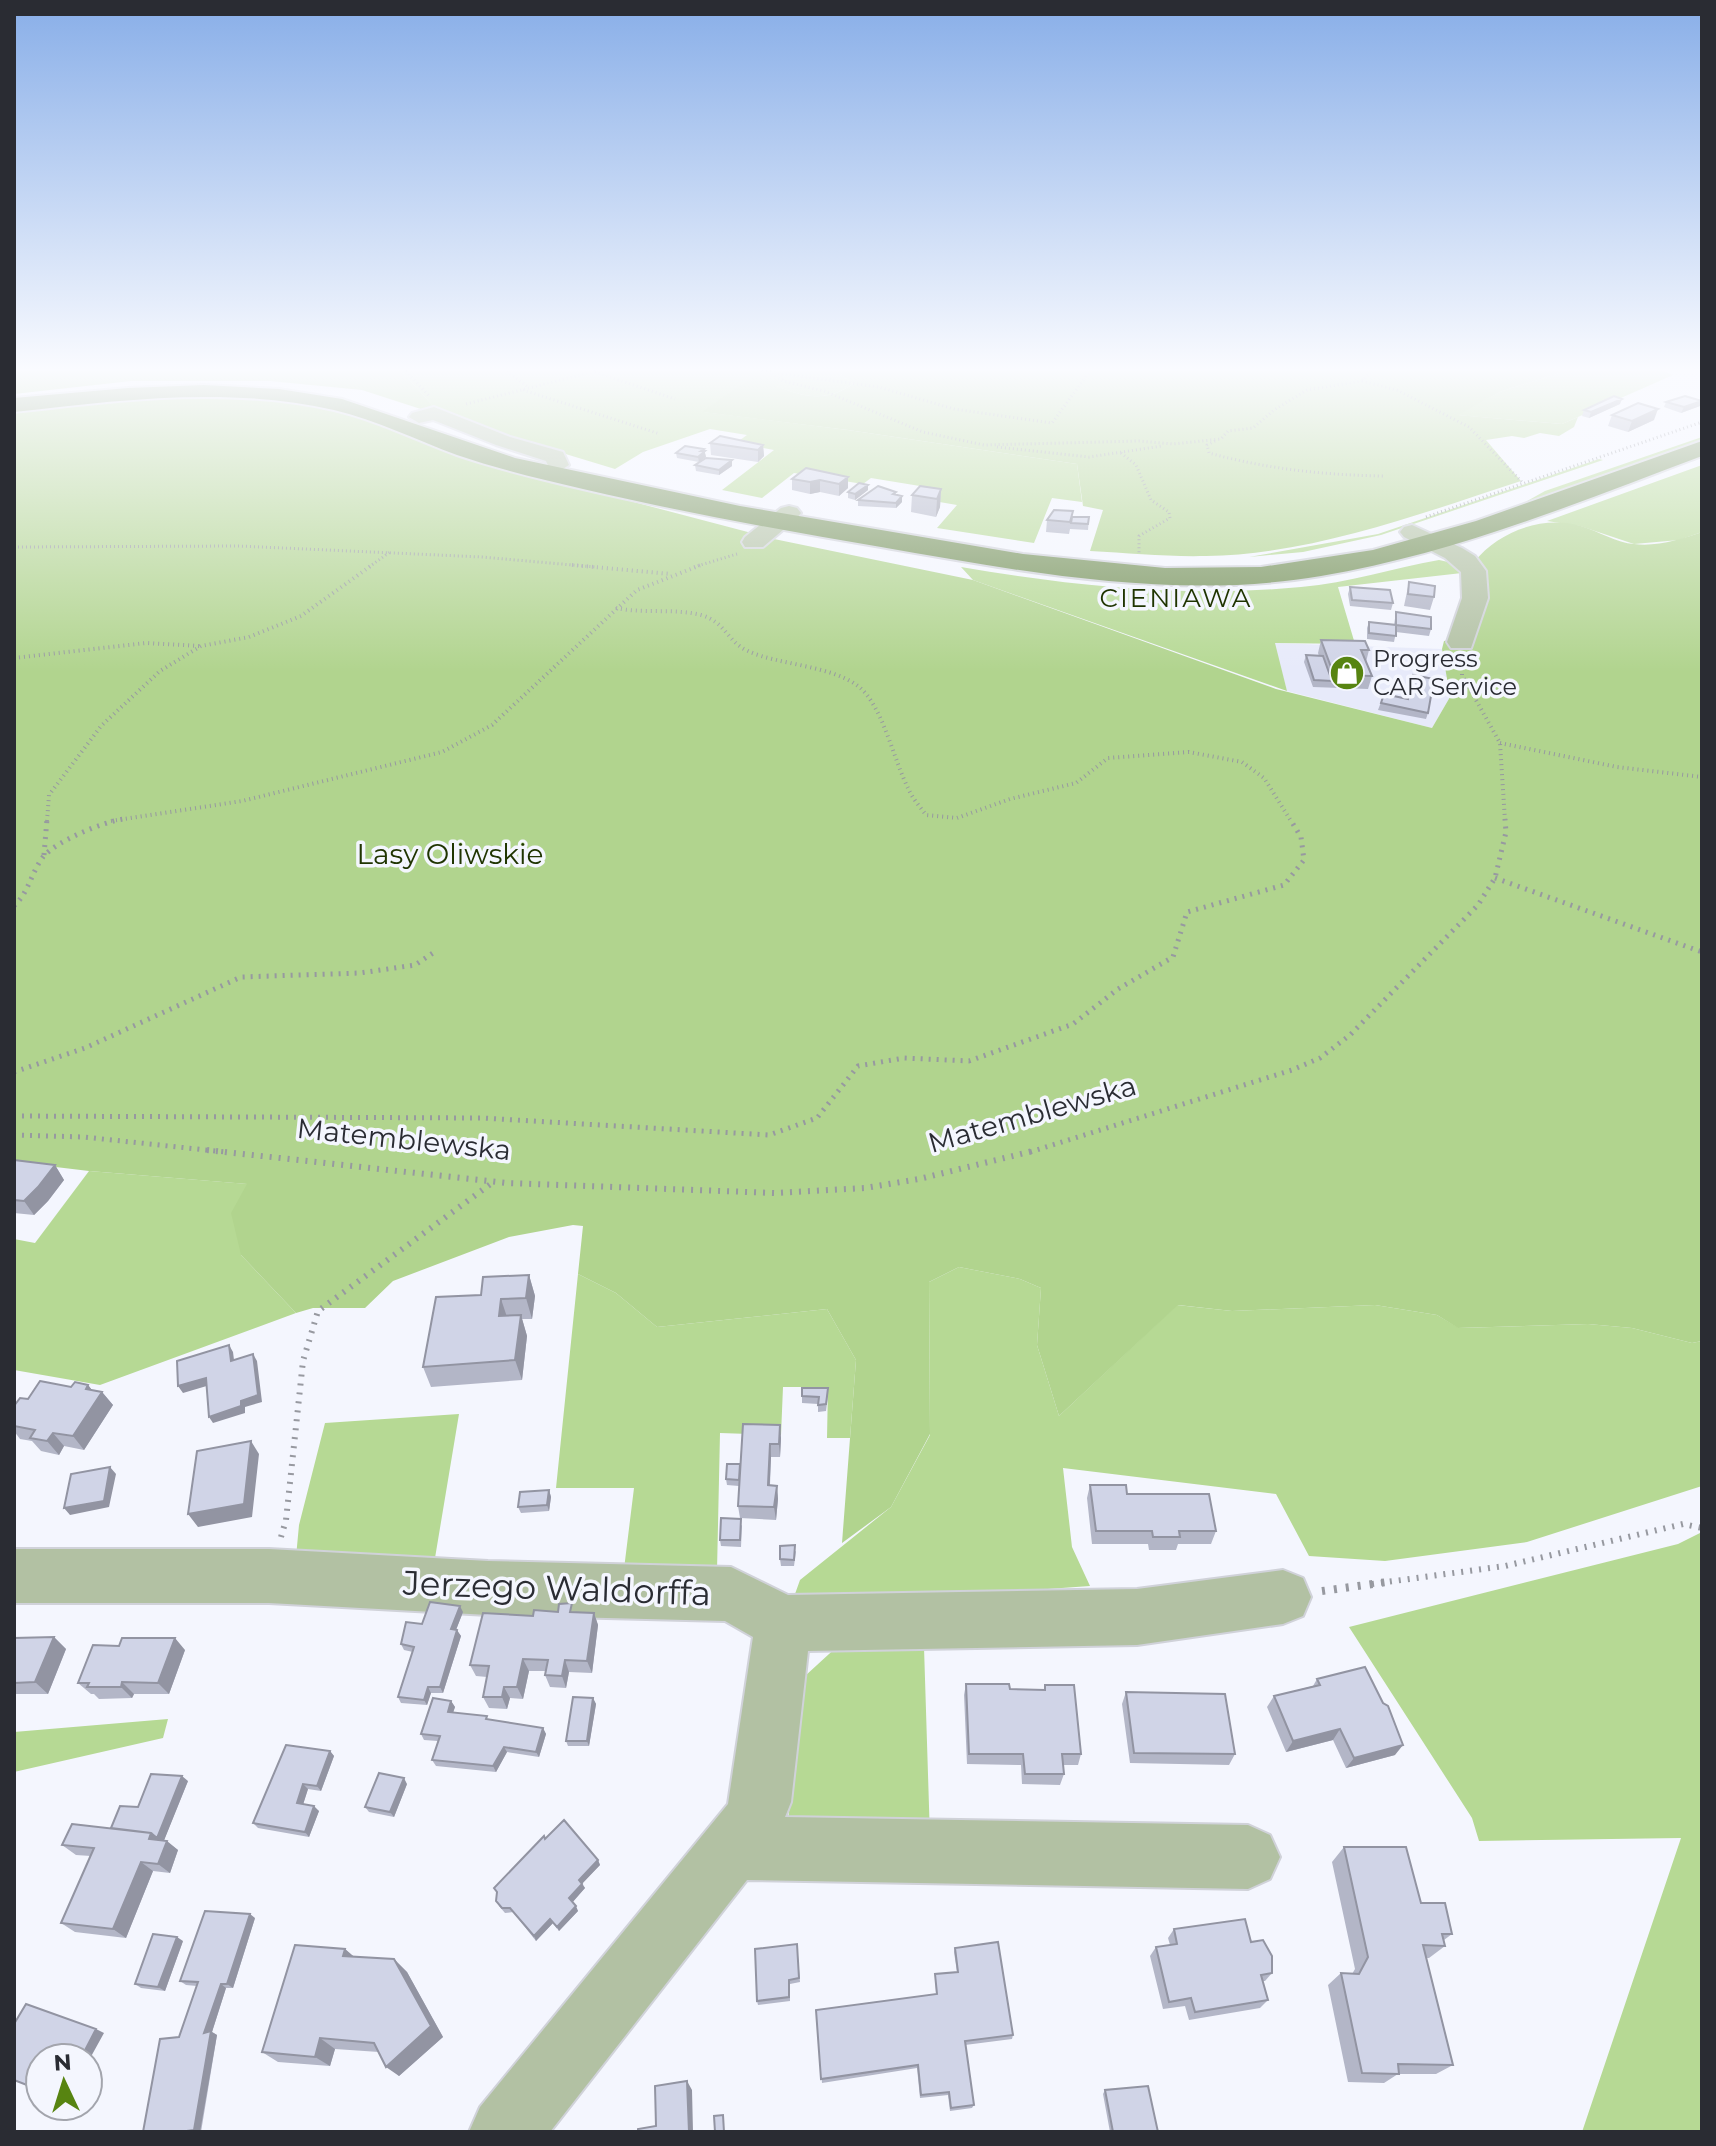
<svg xmlns="http://www.w3.org/2000/svg" width="1716" height="2146" font-family="Montserrat,sans-serif">
<rect width="100%" height="100%" fill="#f4f6fe"/>
<path fill="#e7eafa" d="M1274,643L1442,649L1450,697L1432,728L1287,691Z"/>
<path fill="#b6d994" d="M401,371H728L753,377L704,412L848,430L1077,464L1082,502L1052,498L1034,543L937,528L957,505L916,498L926,487L871,478L863,484L794,473L762,498L722,490L774,450L736,443L747,435L710,429L643,452L615,469L506,436L435,408Z
M787,371H837L853,384C826,402 806,398 776,386Z
M1566,371H1664L1673,375L1562,424L1456,415L1502,391Z
M1702,437V442L1522,504L1545,491Z
M1599,459L1603,460L1381,535L1303,552L1249,557L1378,534Z
M1702,465V532L1679,540L1634,544L1580,526L1547,521Z
M1439,560L1453,563L1462,573L1338,587L1355,644L1275,643L1287,691L973,580L961,567C1074,586 1187,598 1301,587C1349,583 1393,568 1439,560Z
M89,1171L248,1184L241,1255L296,1313L100,1385L14,1370V1239L35,1243Z
M959,1267L1020,1279L1041,1288L1037,1345L1059,1416L1177,1305L1232,1311L1375,1305L1437,1315L1459,1328L1588,1324L1632,1328L1692,1343L1702,1341V1486L1527,1542L1385,1561L1309,1556L1276,1494L1063,1468L1072,1547L1090,1586L795,1607V1594L800,1580L891,1507L930,1435L929,1282Z
M578,1274L616,1293L657,1327L827,1309L856,1360L850,1438H827L828,1387H783L781,1435L720,1433L717,1571L624,1569L634,1488H556Z
M459,1414L434,1564L296,1557L299,1525L325,1423Z
M1702,1532V2132H1582L1681,1838L1479,1841L1472,1818L1349,1627L1678,1544Z
M841,1643L924,1647L930,1838L786,1837L805,1676Z
M168,1719L163,1738L14,1772V1732Z"/>
<path fill="#b1d48e" d="M14,371H401L435,408L430,412L362,390L270,381H131L14,394Z
M728,371H787L777,386C805,398 827,402 853,384L837,371H1566L1502,391L1458,415L1562,424L1578,417L1574,427L1559,436L1540,433L1524,438L1512,436L1486,440L1521,481C1423,513 1310,555 1206,556C1168,557 1129,553 1090,551L1103,510L1083,506L1077,464L848,430L702,412L752,377Z
M189,395L279,399L365,415L486,463L774,539L973,580L1276,689L1432,728L1450,697L1442,649L1444,641L1470,636L1474,562C1499,531 1543,515 1581,526C1598,531 1617,543 1634,544C1657,547 1682,539 1702,532V1341L1692,1343L1632,1328L1588,1324L1458,1328L1437,1315L1375,1305L1232,1311L1178,1305L1059,1416L1037,1345L1041,1288L1020,1279L959,1267L929,1282L930,1434L891,1507L842,1543L856,1360L827,1309L657,1327L616,1293L578,1274L583,1226L573,1225L509,1237L393,1281L365,1308H313L296,1313L241,1255L231,1213L247,1184L89,1171L14,1162V408Z"/>
<g fill="none" stroke-linecap="round" stroke-linejoin="round">
<g stroke="#d0d2d9" stroke-width="4">
<path id="minor" d="M434,407L510,437L563,452L569,465L558,472L550,470L546,461L496,445L433,420L419,423L409,417L412,413Z
M789,506L797,508L801,513L797,518L763,547H745L742,542L745,537L781,508Z
M1412,525L1462,548L1475,556L1486,571L1488,598L1471,648H1451L1447,642L1462,598L1461,572L1445,558L1404,537L1400,532L1404,527Z
M14,1549H269L488,1561L731,1567L788,1595L1137,1589L1283,1570L1303,1578L1311,1597L1303,1616L1283,1624L1137,1645L808,1651L791,1802L785,1817L1248,1825L1270,1835L1280,1857L1270,1879L1248,1889L747,1880L550,2132H469L480,2107L728,1804L753,1637L725,1621L488,1615L269,1603H14Z"/>
</g>
<g stroke="#d0d2d9" stroke-width="4">
<path id="major" d="M204,385L279,389L342,399L515,458L740,506L1023,554L1165,568L1261,567L1373,550L1476,521L1702,441V456C1577,503 1453,554 1321,576C1175,601 1025,572 881,547C781,530 681,512 583,489C540,479 498,469 457,455C416,440 377,420 334,410C231,386 118,400 14,412V398L128,388Z"/>
</g>
<path stroke="#9799a0" stroke-width="3" stroke-dasharray="1 3" stroke-linecap="butt" d="M406,371L430,397
M507,371L528,387
M762,371L879,387L954,409L1052,423L1090,371
M595,372L675,399
M772,373L783,381L824,391L923,432L984,445L1139,441L1173,444L1221,439L1228,431L1253,428L1274,410L1307,390L1362,381L1372,371
M1362,381L1397,390L1469,427L1523,483
M523,390L660,434
M466,404L596,371
M1215,441L1207,445L1209,453C1267,469 1324,475 1384,476
M997,447L1089,457L1162,446
M1121,453L1136,465L1151,500L1169,512L1170,518L1139,536V553
M1426,517L1702,422
M14,547L239,546L482,557L595,567
M369,567L390,552
M694,567L737,554"/>
<path stroke="#9799a0" stroke-width="4" stroke-dasharray="1 4" stroke-linecap="butt" d="M572,565L671,574
M616,608C644,614 673,608 701,615C726,622 727,642 748,651C778,665 830,665 858,686C883,705 894,762 909,790C913,799 920,807 926,815L957,818L1010,799L1076,783L1108,758L1189,752L1242,762L1264,778L1291,821
M14,658L146,643L200,646
M1462,659V675L1500,743L1505,821
M1500,743L1617,767L1702,777
M47,821L49,795L101,726L160,671L201,646L249,637L301,616L372,565
M111,821L242,801L442,752L492,725L637,590L701,565"/>
<path stroke="#9799a0" stroke-width="5" stroke-dasharray="2 6" stroke-linecap="butt" d="M44,855L47,819
M1495,878L1702,952
M14,906C29,892 31,873 43,857C56,841 103,822 123,819
M14,1072L85,1048L241,977L360,973L415,965L433,953
M14,1116L482,1118L769,1135L817,1118L858,1066L904,1058L969,1061L1073,1024L1118,989L1173,957L1187,912L1284,885L1304,860L1301,837L1290,819
M14,1135L84,1137L225,1152
M1030,1152L1292,1070L1320,1058L1350,1035L1478,905L1495,878L1506,832L1505,819"/>
<path stroke="#9799a0" stroke-width="6" stroke-dasharray="2 7" stroke-linecap="butt" d="M207,1150L507,1183L775,1193L865,1188L919,1179L1037,1150
M281,1537L286,1520L303,1361L318,1311L492,1183
M1372,1584L1505,1566L1683,1524L1702,1528"/>
<path stroke="#9799a0" stroke-width="8" stroke-dasharray="3 9" stroke-linecap="butt" d="M1322,1591L1387,1582"/>
<use href="#minor" fill="#b2c1a3" fill-rule="evenodd"/>
<use href="#major" fill="#78945c" fill-rule="evenodd"/>
</g>
<path fill="#b3b6c7" d="M1702,401L1700,406L1681,413L1664,407L1666,402Z
M1620,404L1589,418L1582,416L1584,410Z
M1612,415L1654,420L1628,432L1608,426Z
M710,443L763,445L764,456L758,462L711,455Z
M704,449L706,457L699,462L677,458L676,453Z
M732,460V466L719,475L696,471L695,465Z
M806,468L848,488L839,496L820,492L810,494L792,490V479Z
M868,485V490L855,500L848,498V492Z
M941,489L940,507L936,517L911,512L912,495Z
M896,492V495L902,502L896,508L858,506V500Z
M1073,511L1072,517H1089L1088,530L1070,529L1069,534L1046,532L1047,520Z
M1409,582L1434,597L1430,610L1404,606Z
M1350,587L1393,603L1391,610L1350,606L1348,594Z
M1396,612L1431,629L1429,636L1396,632L1394,642L1367,639V628L1369,622L1394,625Z
M1321,640L1369,650L1366,662L1372,676L1368,689L1313,687L1304,662L1306,655L1319,656L1318,653Z
M1384,694L1407,699L1428,713L1426,719L1378,710Z
M14,1160L55,1165L64,1180L48,1201L34,1215L14,1213Z
M529,1275L535,1296L532,1319H522L527,1336L522,1380L431,1387L423,1367L481,1295Z
M88,1385L92,1390L102,1392L113,1405L84,1450L64,1446L59,1455L41,1451L32,1441L20,1439L14,1431V1406L28,1399L71,1387Z
M828,1395L826,1411L818,1412V1404L802,1403V1396Z
M743,1424L781,1438L780,1457H771L770,1485L777,1486L778,1499L776,1520L740,1518L738,1506L739,1486L727,1485L726,1479L740,1464Z
M1090,1485L1127,1494L1216,1531L1211,1544H1178L1176,1550H1149L1148,1544H1092L1087,1498Z
M549,1490L551,1497L549,1511L521,1513L518,1507Z
M742,1525L741,1547L721,1546L720,1540Z
M796,1551L794,1566H781L780,1559Z
M463,1612L456,1630L461,1636L443,1693H431L427,1705L401,1703L398,1697L413,1652L404,1650L401,1644L422,1624Z
M575,1612L594,1613L598,1625L592,1673L569,1672L566,1688L550,1687L545,1675L546,1671H529L523,1699L510,1698L507,1709L489,1708L483,1697L487,1677L476,1676L470,1665L533,1616Z
M54,1637L66,1649L48,1694H14V1638Z
M185,1650L169,1694H134L132,1698L99,1699L94,1694H91L78,1683Z
M1317,1679L1395,1755L1346,1768L1333,1740L1286,1752L1267,1707L1274,1696L1313,1686Z
M966,1684L1010,1689L1044,1690L1045,1685L1081,1754L1078,1765H1063L1064,1774L1060,1785L1022,1784L1021,1765L967,1764L964,1695Z
M1126,1692L1235,1754L1229,1765L1130,1763L1122,1704Z
M593,1698L596,1704L589,1746H568L566,1741Z
M451,1701L455,1707L453,1713L489,1720L543,1728L546,1734L539,1757L507,1752L496,1772L436,1766L432,1760L438,1741L424,1740L421,1734Z
M330,1751L334,1756L321,1791L308,1789L303,1804L319,1811L309,1837L258,1828L253,1823Z
M188,1781L164,1840L178,1850L170,1873L153,1871L126,1938L75,1932L61,1923L91,1856L76,1855L62,1845L111,1828L138,1807Z
M407,1784L394,1817L369,1812L365,1807Z
M545,1839L598,1860L600,1865L582,1883L585,1888L572,1902L578,1911L559,1931L553,1923L536,1941L513,1912L505,1913L499,1906L497,1892Z
M1344,1847L1421,1903L1452,1934L1444,1940L1445,1946L1429,1958H1426L1453,2065L1436,2074H1398L1384,2083L1348,2082L1328,1985L1341,1973L1352,1974L1355,1969L1332,1862Z
M255,1918L233,1988H226L212,2032L217,2035L201,2132H143L179,2037L197,1986L186,1985L180,1981Z
M1174,1929L1251,1942L1272,1973L1265,1981H1262L1268,2000L1260,2008L1189,2020L1185,2006L1163,2009L1150,1956L1156,1947L1170,1945L1168,1938Z
M183,1941L165,1991L141,1988L135,1984Z
M797,1944L800,1982L790,1984V2001L758,2005L757,2001Z
M955,1948L1013,2035L1012,2039L965,2045L974,2105L972,2108L950,2111L948,2095L920,2098L917,2068L822,2083L816,2010L936,1994L935,1974L957,1972L954,1952Z
M345,1949L354,1957L394,1959L407,1972L443,2037L399,2076L379,2052L335,2049L330,2066L278,2062L262,2052Z
M1105,2090L1158,2132H1110L1103,2094Z"/>
<path fill="#9294a2" d="M1622,399L1620,404L1589,418L1591,412Z
M1702,401L1700,406L1681,413L1684,407Z
M1658,409L1654,420L1628,432L1632,421Z
M763,445L764,456L758,462V450Z
M704,449L706,457L699,462L698,457Z
M732,460V466L719,475V470Z
M848,477V488L839,496V484Z
M820,480V492L810,494V482Z
M868,485V490L855,500V494Z
M941,489L940,507L936,517L937,499Z
M902,496V502L896,508V503Z
M55,1165L64,1180L48,1201L34,1215L24,1201Z
M529,1275L535,1296L532,1319L526,1298Z
M501,1299L508,1320L499,1316Z
M521,1315L527,1336L522,1380L515,1360Z
M229,1345L233,1352L235,1368L231,1361Z
M253,1354L257,1361L262,1402L245,1407V1413L213,1423L209,1417L241,1401Z
M206,1378L210,1385L183,1393L178,1386Z
M88,1385L98,1398L102,1392L113,1405L84,1450L73,1436L86,1389Z
M780,1425L781,1438L780,1457L779,1444Z
M53,1433L64,1446L59,1455L47,1441Z
M251,1441L259,1454L252,1517L198,1527L188,1514Z
M770,1444L771,1457L769,1498L768,1485Z
M110,1467L116,1474L109,1507L70,1515L64,1508Z
M777,1486L778,1499L776,1520L774,1507Z
M549,1490L551,1497L549,1511L547,1505Z
M460,1606L463,1612L454,1635L451,1629Z
M594,1613L598,1625L592,1673L587,1661Z
M457,1630L461,1636L443,1693L440,1687Z
M54,1637L66,1649L48,1694L35,1682Z
M175,1638L185,1650L169,1694L158,1683Z
M523,1659L529,1671L523,1699L517,1687Z
M565,1660L569,1672L566,1688L562,1676Z
M122,1682L134,1694L132,1698L121,1687Z
M428,1687L431,1693L427,1705L424,1700Z
M504,1687L510,1698L507,1709L502,1697Z
M593,1698L596,1704L589,1746L587,1741Z
M451,1701L455,1707L451,1718L448,1712Z
M543,1728L546,1734L539,1757L536,1752Z
M1340,1729L1333,1740L1286,1752L1293,1741Z
M1403,1745L1395,1755L1346,1768L1354,1758Z
M504,1747L507,1752L496,1772L493,1766Z
M330,1751L334,1756L321,1791L317,1786Z
M182,1776L188,1781L161,1848L149,1839Z
M404,1778L407,1784L394,1817L390,1812Z
M303,1784L308,1789L302,1808L297,1803Z
M314,1806L319,1811L309,1837L305,1832Z
M167,1841L178,1850L170,1873L158,1864Z
M598,1860L600,1865L582,1884L579,1880Z
M141,1862L153,1871L126,1938L113,1929Z
M582,1884L585,1888L572,1903L569,1898Z
M576,1906L578,1911L559,1931L557,1927Z
M250,1914L255,1918L233,1988L227,1984Z
M550,1919L553,1923L536,1941L534,1936Z
M177,1937L183,1941L165,1991L158,1987Z
M345,1949L359,1961L343,1956Z
M394,1959L407,1972L443,2037L399,2076L386,2067Z
M221,1984L226,1988L212,2032L217,2035L200,2132L194,2130L204,2033Z
M96,2029L104,2033L88,2062V2058H81Z
M320,2038L335,2049L330,2066L315,2057Z
M40,2073V2090L32,2087Z
M687,2081L692,2090L693,2132H689Z"/>
<path fill="#d0d4e7" stroke="#9294a2" stroke-width="2" d="M1614,396L1622,399L1591,412L1584,410Z
M1685,396L1702,401L1684,407L1666,402Z
M1638,403L1658,409L1632,421L1612,415Z
M720,436L763,445L758,450L710,443Z
M685,446L704,449L701,451H705L698,457L676,453Z
M706,458L732,460L719,470L695,465Z
M806,468L848,477L839,484L820,480L810,482L792,479Z
M859,483L868,485L855,494L848,492Z
M878,486L896,492L893,494L902,496L896,503L858,500Z
M920,486L941,489L937,499L912,495Z
M1054,510L1073,511L1070,522L1047,520Z
M1072,517H1089L1088,524L1071,523Z
M1409,582L1435,586L1434,597L1408,594Z
M1350,587L1390,590L1393,603L1352,600Z
M1396,612L1431,617V629L1396,625Z
M1369,622L1396,625V636L1369,633Z
M1321,640L1365,641L1369,650H1361L1372,676L1334,675Z
M1306,655L1323,656L1332,681L1314,680Z
M1413,675L1434,679L1428,713L1381,703L1384,694L1408,699Z
M14,1160L55,1165L38,1187L24,1201L14,1200Z
M529,1275L526,1298L501,1299L499,1316L521,1315L515,1360L423,1367L436,1297L481,1295L483,1277Z
M229,1345L231,1361L253,1354L258,1395L241,1401V1406L209,1417L206,1378L178,1386L177,1361Z
M40,1381L71,1387L75,1382L88,1385L86,1389L102,1392L73,1436L53,1433L47,1441L30,1438L35,1430L14,1426V1406L20,1398L28,1399Z
M802,1388H828L826,1404L818,1405L819,1397L802,1396Z
M743,1424L780,1425L779,1444H770L768,1485L777,1486L774,1507L738,1506Z
M251,1441L244,1504L188,1514L197,1451Z
M727,1464H740L739,1480L726,1479Z
M110,1467L104,1501L64,1508L71,1474Z
M1090,1485H1126L1127,1494H1209L1216,1531H1179L1180,1537H1153L1152,1531H1096Z
M549,1490L547,1505L518,1507L520,1492Z
M721,1518L741,1519L740,1540H720Z
M795,1545L794,1560L780,1559V1546Z
M430,1602L460,1606L451,1629L457,1630L440,1687H428L424,1700L398,1697L414,1647L401,1644L406,1622L422,1624Z
M572,1603L570,1612L594,1613L587,1661L565,1660L562,1676L545,1675L548,1660L523,1659L517,1687H504L502,1697H483L489,1666L470,1665L483,1613L533,1616L534,1610L558,1612L559,1604Z
M54,1637L35,1682L14,1683V1638Z
M122,1638H175L158,1683L122,1682L121,1687H87L89,1683H78L93,1645L119,1646Z
M1365,1667L1383,1703L1388,1706L1403,1745L1354,1758L1340,1729L1293,1741L1274,1696L1320,1685L1317,1679Z
M966,1684H1009L1010,1689L1045,1690V1685H1074L1081,1754H1062L1064,1774H1025L1023,1754H969Z
M1126,1692L1225,1694L1235,1754L1134,1753Z
M573,1697L593,1698L587,1741H566Z
M433,1698L451,1701L448,1712L487,1716L486,1719L543,1728L536,1752L504,1747L493,1766L432,1760L440,1736L421,1734Z
M286,1745L330,1751L317,1786L303,1784L297,1803L314,1806L305,1832L253,1823Z
M379,1773L404,1778L390,1812L365,1807Z
M151,1774L182,1776L157,1838L151,1833L111,1828L120,1806L138,1807Z
M564,1820L598,1860L579,1880L582,1884L569,1898L576,1906L557,1927L550,1919L534,1936L510,1908H502L496,1901L497,1892L494,1888L544,1836L545,1839Z
M72,1824L151,1833L149,1839L167,1841L158,1864L141,1862L113,1929L61,1923L94,1848L62,1845Z
M1344,1847H1406L1421,1903H1445L1452,1934H1442L1445,1946L1423,1945L1453,2065L1398,2064L1399,2074L1362,2073L1341,1973L1359,1974L1368,1957Z
M205,1911L250,1914L227,1984H221L204,2033L211,2031L194,2130L179,2132H143L160,2039L179,2037L198,1982L180,1981Z
M1245,1919L1251,1942L1263,1940L1272,1956V1973L1261,1975L1268,2000L1195,2012L1191,1998L1169,2002L1156,1947L1177,1944L1174,1929Z
M153,1934L177,1937L158,1987L135,1984Z
M998,1942L1013,2035L965,2041L974,2105L951,2108L949,2092L921,2095L918,2065L821,2079L816,2010L937,1994L935,1974L958,1972L955,1948Z
M797,1944L799,1978L789,1980V1997L757,2001L755,1949Z
M295,1945L345,1949L343,1956L394,1959L431,2026L386,2067L374,2043L320,2038L315,2057L262,2052Z
M26,2004L96,2029L81,2058H40V2073L32,2087L14,2080V2024Z
M687,2081L689,2132H638V2129L656,2126L655,2086Z
M1148,2086L1158,2132H1113L1105,2090Z
M723,2115L724,2132H715L714,2116Z"/>
<linearGradient id="sky" x2="0" y2="1"><stop stop-color="#88aee8"/><stop offset="0.55" stop-color="#fafbff"/><stop offset="1" stop-color="#fafbff" stop-opacity="0"/></linearGradient>
<rect width="1716" height="672" fill="url(#sky)"/>
<defs>
<g id="shop-disc" transform="scale(1.8)"><circle r="9.5" fill="#578411" stroke="#f4f6fe"/><path d="M-5-2.5h2.3a2.7 3.5 0 0 1 5.4 0H5L5.5 6h-11ZM-1.5-2.5h3a1.5 2.3 0 0 0-3 0Z" fill="#fff"/></g>
</defs>
<g fill-rule="evenodd">
<use href="#shop-disc" x="1347" y="673"/>
</g>
<g text-anchor="middle" stroke-width="7" stroke-linejoin="round" paint-order="stroke">
<g font-size="24" fill="#2a2c33" stroke="#f4f6fe" text-anchor="start">
<text x="1373" y="667">Progress<tspan x="1373" dy="28">CAR Service</tspan></text>
</g>
<g font-size="26" letter-spacing="2" fill="#1f3400" stroke="#f4f6fe">
<text x="1176" y="607">CIENIAWA</text>
</g>
<g font-size="28" fill="#203502" stroke="#f4f6fe">
<text x="450" y="864">Lasy Oliwskie</text>
</g>
<g font-size="28" fill="#2a2c33" stroke="#f4f6fe">
<text transform="translate(1032 1114) rotate(-16)" y="10">Matemblewska</text>
<text transform="translate(404 1139) rotate(6)" y="10">Matemblewska</text>
</g>
<g font-size="34" fill="#2a2c33" stroke="#f4f6fe">
<text transform="translate(557 1588) rotate(2)" y="12">Jerzego Waldorffa</text>
</g>
</g>
<rect width="1716" height="2146" fill="none" stroke="#2a2c33" stroke-width="32"/>
<g transform="translate(64 2082) rotate(356)"><circle r="38" fill="#f4f6fe" stroke="#a3a5ad" stroke-width="2"/>
<path d="M0-6L14 30L0 20L-14 30Z" fill="#578411"/>
<text y="-12" font-size="22" font-weight="bold" text-anchor="middle" fill="#2a2c33">N</text>
</g>
</svg>
